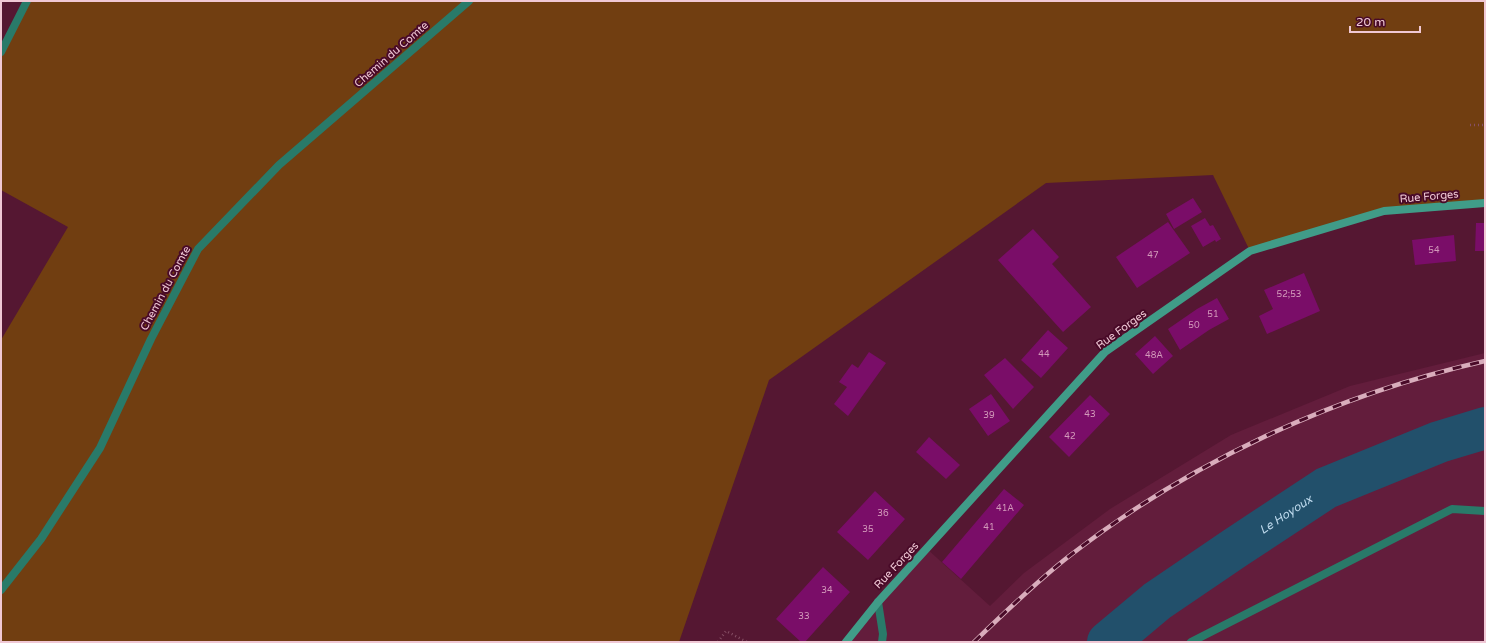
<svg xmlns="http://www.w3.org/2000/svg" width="1486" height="643" font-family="'Varela Round',sans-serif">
<rect width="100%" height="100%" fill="#551732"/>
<path fill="#631d3c" d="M1485,353V642H846L926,548L990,606L1024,573L1110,509L1231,435L1350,386Z"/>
<path fill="#713e11" d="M27,1H1485V203L1384,211L1250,251L1213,175L1046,183L769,380L679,642H1V340L68,227L1,190V52Z"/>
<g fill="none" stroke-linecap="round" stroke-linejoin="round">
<path stroke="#22506b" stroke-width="42" id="s1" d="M1108,642L1157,601L1235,548L1326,488L1439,442L1485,428"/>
</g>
<path fill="#7a0d68" d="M1193,198L1202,212L1174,229L1166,214Z
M1205,218L1210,226L1213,225L1221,239L1216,242L1215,240L1203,247L1191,226Z
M1168,222L1190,253L1137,288L1116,257Z
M1476,223H1485V251H1475Z
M1033,229L1059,257L1052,264L1091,307L1063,332L998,260Z
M1454,235L1456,261L1415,265L1412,240Z
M1304,273L1320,311L1267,334L1259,316L1273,309L1264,290Z
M1217,298L1229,319L1209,330L1180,350L1168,329L1197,309Z
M1048,330L1068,348L1041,378L1021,360Z
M1155,336L1173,356L1153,374L1135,354Z
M869,352L886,363L848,416L834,404L847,387L839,382L852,364L858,368Z
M1005,358L1034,387L1013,409L984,375Z
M991,394L1010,421L988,436L969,409Z
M1090,395L1110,414L1069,457L1049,437Z
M929,437L960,465L946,479L916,452Z
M1004,489L1024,505L961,579L942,562Z
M875,491L905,519L868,560L837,532Z
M823,567L850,592L805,642H801L776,619Z"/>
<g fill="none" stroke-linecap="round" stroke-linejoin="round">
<path stroke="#864f65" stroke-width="2.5" stroke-dasharray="1 3" stroke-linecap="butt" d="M1470,125H1485
M718,642L726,631L747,642"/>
<path stroke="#297a69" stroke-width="8" d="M878,602L883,634L882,642
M1191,642L1452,509L1485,511"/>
<path stroke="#297a69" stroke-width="8" d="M1,52L27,1
M1,590L41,539L100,448L151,339L198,249L279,165L469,1"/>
<path stroke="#409c88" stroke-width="8" d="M846,642L878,602L1105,352L1250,251L1384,211L1485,203"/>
<g stroke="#d9adbc" stroke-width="4.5">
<path id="rail" d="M974,642C1004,613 1035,583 1068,557C1190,462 1334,395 1485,361"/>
</g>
<use href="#rail" stroke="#490a28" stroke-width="3" stroke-dasharray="9" stroke-linecap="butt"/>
</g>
<g text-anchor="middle" stroke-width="4" stroke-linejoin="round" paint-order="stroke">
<g font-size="9" fill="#d299ba">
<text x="1434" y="253">54</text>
<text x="1153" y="258">47</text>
<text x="1289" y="297">52;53</text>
<text x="1213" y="317">51</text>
<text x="1194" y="328">50</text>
<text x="1044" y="357">44</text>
<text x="1154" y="358">48A</text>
<text x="1090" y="417">43</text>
<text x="989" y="418">39</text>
<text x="1070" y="439">42</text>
<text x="1005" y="511">41A</text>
<text x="883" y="516">36</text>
<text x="989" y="530">41</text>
<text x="868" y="532">35</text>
<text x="827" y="593">34</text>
<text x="804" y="619">33</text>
</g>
<g font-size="11" fill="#f0c8d5" stroke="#490a28">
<text transform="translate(391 54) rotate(-41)" y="4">Chemin du Comte</text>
<text transform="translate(1429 196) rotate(-5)" y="4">Rue Forges</text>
<text transform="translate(165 288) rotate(-62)" y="4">Chemin du Comte</text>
<text transform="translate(1121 329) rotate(-36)" y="4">Rue Forges</text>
<text transform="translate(896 565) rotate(-47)" y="4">Rue Forges</text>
</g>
<g font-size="12" font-style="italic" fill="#bdd9ec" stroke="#490a28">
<text dy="4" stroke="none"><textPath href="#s1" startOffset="219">Le Hoyoux</textPath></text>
</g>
</g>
<rect width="1486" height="643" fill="none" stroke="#f0c8d5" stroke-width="4"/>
<path d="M1350 26v6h70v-6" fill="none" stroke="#f0c8d5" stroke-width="2"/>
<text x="1356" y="26" font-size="12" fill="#f0c8d5" stroke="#490a28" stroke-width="3" paint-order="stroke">20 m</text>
</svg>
